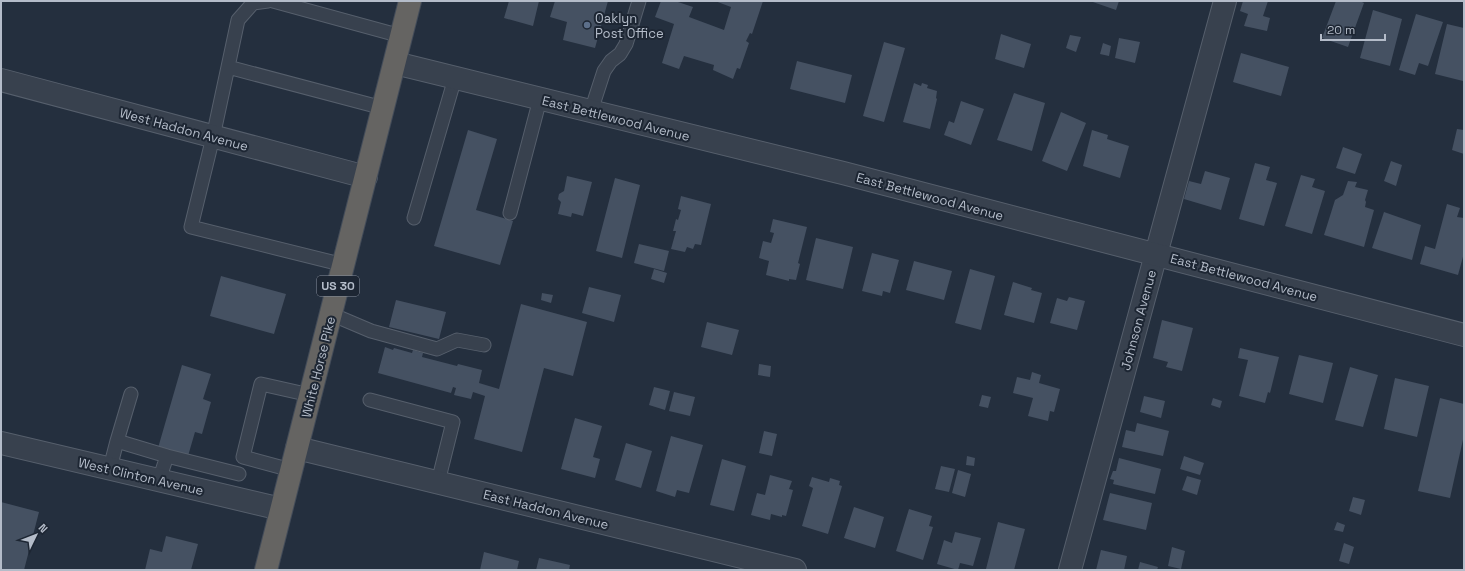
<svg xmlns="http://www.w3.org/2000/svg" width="1465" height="571" font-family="'Space Grotesk',sans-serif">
<rect width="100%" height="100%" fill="#242f3e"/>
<path fill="#455162" d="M509,1H539L533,26L504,18Z
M555,1H608L595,48L563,40L567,22L550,17Z
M661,1H675L693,7L689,17L724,30L731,7L715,1H763L752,34L750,33L746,41L749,43L740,69L737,68L733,79L713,70L714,65L684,56L679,69L662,63L674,24L655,17Z
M1090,1H1119L1116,10Z
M1243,1H1268L1263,16L1270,18L1267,31L1244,26L1248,14L1240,11Z
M1336,1H1360L1364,3L1348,47L1322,38Z
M1373,10L1402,19L1390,66L1360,58Z
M1416,14L1443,22L1428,66L1419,63L1415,75L1399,70Z
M1447,24L1464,28V75L1463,81L1435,74Z
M1001,34L1031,44L1024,68L995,59Z
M1070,35L1081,37L1076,52L1066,48Z
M1119,38L1140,42L1135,63L1115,58Z
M884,42L905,48L884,122L863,116Z
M1103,43L1111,46L1109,56L1100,54Z
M1241,53L1289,67L1281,96L1233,82Z
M797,61L852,75L845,103L790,89Z
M914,83L921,86L922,83L928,85L927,88L937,91L936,98L937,99L930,129L903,122Z
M1014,93L1045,103L1032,151L997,140Z
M961,101L984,109L971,145L944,135L949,121L954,123Z
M1061,112L1086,123L1067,171L1042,161Z
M1457,129L1464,130V154L1452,150Z
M468,130L497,139L476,210L513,221L500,265L434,246Z
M1092,130L1108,135L1107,139L1129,146L1120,178L1083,166Z
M1343,147L1362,154L1355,174L1336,168Z
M1391,161L1402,165L1396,186L1384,181Z
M1255,163L1270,167L1266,180L1277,183L1264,226L1239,219Z
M1205,171L1230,178L1221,210L1184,199L1189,181L1201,184Z
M1301,175L1315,179L1312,187L1325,191L1312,234L1285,226Z
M567,176L592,182L583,216L572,213L571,217L558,214L561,202L558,199L559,194L564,191Z
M615,178L640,185L622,258L596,251Z
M1348,181L1357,182L1355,187L1368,190L1365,200L1366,202L1365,207L1374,210L1364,247L1324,235L1335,200L1343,195Z
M681,196L711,204L701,245L695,244L693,249L687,247L685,252L671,249L676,231H673L676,219L678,220L681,210L678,209Z
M1447,204L1460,208L1457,217L1464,218V253L1458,275L1420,264L1425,246L1435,249Z
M1384,212L1421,225L1412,260L1372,248Z
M773,219L807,227L798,263L800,264L796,280L789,279V281L766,275L769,261L759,258L763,241L771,243L774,233L770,232Z
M816,238L853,247L843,289L806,280Z
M639,244L669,251L664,271L634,263Z
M872,253L899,260L890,293L883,291L882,296L862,291Z
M914,261L952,271L944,300L906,290Z
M654,269L667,273L664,283L651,279Z
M970,269L995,276L981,330L955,323Z
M221,276L286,294L274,334L210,316Z
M1013,282L1032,288L1031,290L1042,293L1034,323L1004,315Z
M589,287L621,295L614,322L582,313Z
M542,293L553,295L551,303L541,300Z
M1069,297L1085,301L1077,330L1050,323L1057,298L1067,301Z
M396,300L446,312L439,339L389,327Z
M521,304L587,322L573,376L544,368L522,452L474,439L485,396L473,392L471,399L454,395L456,388L453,387L451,393L378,373L385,347L393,350L394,348L412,353L413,350L423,353L422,357L457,366L458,364L482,370L479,383L499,389Z
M1162,320L1193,328L1182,371L1166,367L1168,362L1153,358Z
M707,322L739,330L732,355L701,347Z
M1240,348L1279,357L1270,393L1268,392L1265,403L1239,396L1248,360L1238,358Z
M1299,355L1333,363L1323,403L1289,394Z
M759,364L771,366L770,377L758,375Z
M182,365L211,374L203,399L211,402L202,434L195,432L188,456L158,448Z
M1350,367L1378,375L1363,427L1335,420Z
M1032,372L1041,375L1039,383L1060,389L1054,412L1050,411L1048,421L1028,416L1033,398L1013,393L1017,377L1030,380Z
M1395,378L1429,386L1417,437L1384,429Z
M654,387L670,391L665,410L649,405Z
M674,392L695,397L690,416L669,411Z
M982,395L991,397L988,408L979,406Z
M1144,396L1165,401L1161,418L1140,412Z
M1213,398L1222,401L1220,408L1211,405Z
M1440,398L1464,404V435L1450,498L1418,491Z
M575,418L602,426L593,457L600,459L595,478L561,469Z
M1137,423L1169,431L1163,456L1122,447L1126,430L1135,432Z
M764,431L777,434L772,456L759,453Z
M671,436L703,445L689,493L677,490L675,497L656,491Z
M626,443L652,451L641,488L615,480Z
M967,456L975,458L974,466L966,465Z
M1184,456L1204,463L1200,475L1180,469Z
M1119,458L1161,469L1155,494L1113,484L1114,480L1110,479L1113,471H1116Z
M722,459L746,466L734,511L710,505Z
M941,466L955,469L949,492L935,489Z
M958,470L971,474L965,497L952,493Z
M770,475L792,481L789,489L793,490L786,516L782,515V517L771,514L770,520L751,515L757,493L765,495Z
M1187,476L1201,480L1197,495L1182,490Z
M812,477L829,482L830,478L840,481L839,485L842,486L828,534L802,526L813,488L809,486Z
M1110,493L1152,503L1146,530L1103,520Z
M1353,497L1365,500L1361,515L1349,511Z
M1,502L39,512L24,570H1Z
M854,507L884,517L875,548L844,538Z
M909,509L932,516L929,526L933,527L923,560L896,551Z
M998,522L1025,529L1014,570L986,569Z
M1337,522L1345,525L1343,532L1334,530Z
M955,532L981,538L973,566L960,563L958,570L937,564L944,540L952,543Z
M166,536L198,544L191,570H145L150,549L162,552Z
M1344,543L1354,547L1349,564L1339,561Z
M1172,547L1185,551L1181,569L1168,566Z
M1101,550L1127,556L1124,570H1096Z
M484,552L519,561L517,570H480Z
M539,558L570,565L569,570H536Z
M1140,562L1158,567L1157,570H1138Z"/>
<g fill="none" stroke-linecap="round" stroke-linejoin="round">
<g stroke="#565f6c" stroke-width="15">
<path id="service" d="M268,1L253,3L238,20L213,137L191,227L344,265
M273,1L401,36
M228,67L383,108
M591,111L604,71L611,61L620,54L626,44L639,1
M510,213L540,99
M414,218L455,78
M331,314L371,331L437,349L457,340L484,345
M131,394L117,441L167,456
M370,400L453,422L438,482
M110,468L117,441
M291,470L243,457L261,384L310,395
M159,480L167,456L239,474"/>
</g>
<g stroke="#565f6c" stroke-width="24">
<path id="minor" d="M1,80L366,177
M297,448L795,570
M1070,570L1225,1"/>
</g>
<g stroke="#565f6c" stroke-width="24">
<path id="tertiary" d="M395,63L843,173L1464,335
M1,443L281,509"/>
</g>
<g stroke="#434c59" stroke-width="24">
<path id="trunk" d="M266,570L410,1"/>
</g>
<use href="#service" stroke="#38414e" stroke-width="13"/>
<use href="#minor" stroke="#38414e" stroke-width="22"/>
<use href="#tertiary" stroke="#38414e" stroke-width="22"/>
<use href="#trunk" stroke="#656462" stroke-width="22"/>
</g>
<circle fill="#5c6f8a" stroke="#1d2633" stroke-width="1.5" cx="587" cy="25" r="4"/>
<g text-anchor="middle" stroke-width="4" stroke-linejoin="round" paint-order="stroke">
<rect fill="#1d2633" stroke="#878f9c" stroke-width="1" x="317" y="276" width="42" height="20" rx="3"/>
<g font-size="12" font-weight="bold" fill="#b4bcc9">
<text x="338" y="290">US 30</text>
</g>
<g font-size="13" fill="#b4bcc9" stroke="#1d2633" text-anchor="start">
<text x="595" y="23">Oaklyn<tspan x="595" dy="15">Post Office</tspan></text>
</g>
<g font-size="13" fill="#b4bcc9" stroke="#1d2633">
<text transform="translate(616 118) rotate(14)" y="5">East Bettlewood Avenue</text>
<text transform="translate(184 129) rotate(15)" y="5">West Haddon Avenue</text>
<text transform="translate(930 196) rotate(15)" y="5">East Bettlewood Avenue</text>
<text transform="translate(1244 277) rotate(15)" y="5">East Bettlewood Avenue</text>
<text transform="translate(1138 320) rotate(-75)" y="5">Johnson Avenue</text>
<text transform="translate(318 367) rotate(-76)" y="5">White Horse Pike</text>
<text transform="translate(141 476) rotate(13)" y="5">West Clinton Avenue</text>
<text transform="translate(546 509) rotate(14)" y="5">East Haddon Avenue</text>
</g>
</g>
<rect width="1465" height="571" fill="none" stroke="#b4bcc9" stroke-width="4"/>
<g transform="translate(36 535) rotate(47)" stroke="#1d2633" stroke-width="3" paint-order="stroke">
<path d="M0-3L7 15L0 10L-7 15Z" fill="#b4bcc9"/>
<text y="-6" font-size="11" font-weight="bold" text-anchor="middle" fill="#b4bcc9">N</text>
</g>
<path d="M1321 34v6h64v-6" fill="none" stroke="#b4bcc9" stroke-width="2"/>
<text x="1327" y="34" font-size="12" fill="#b4bcc9" stroke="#1d2633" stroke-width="3" paint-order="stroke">20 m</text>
</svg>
